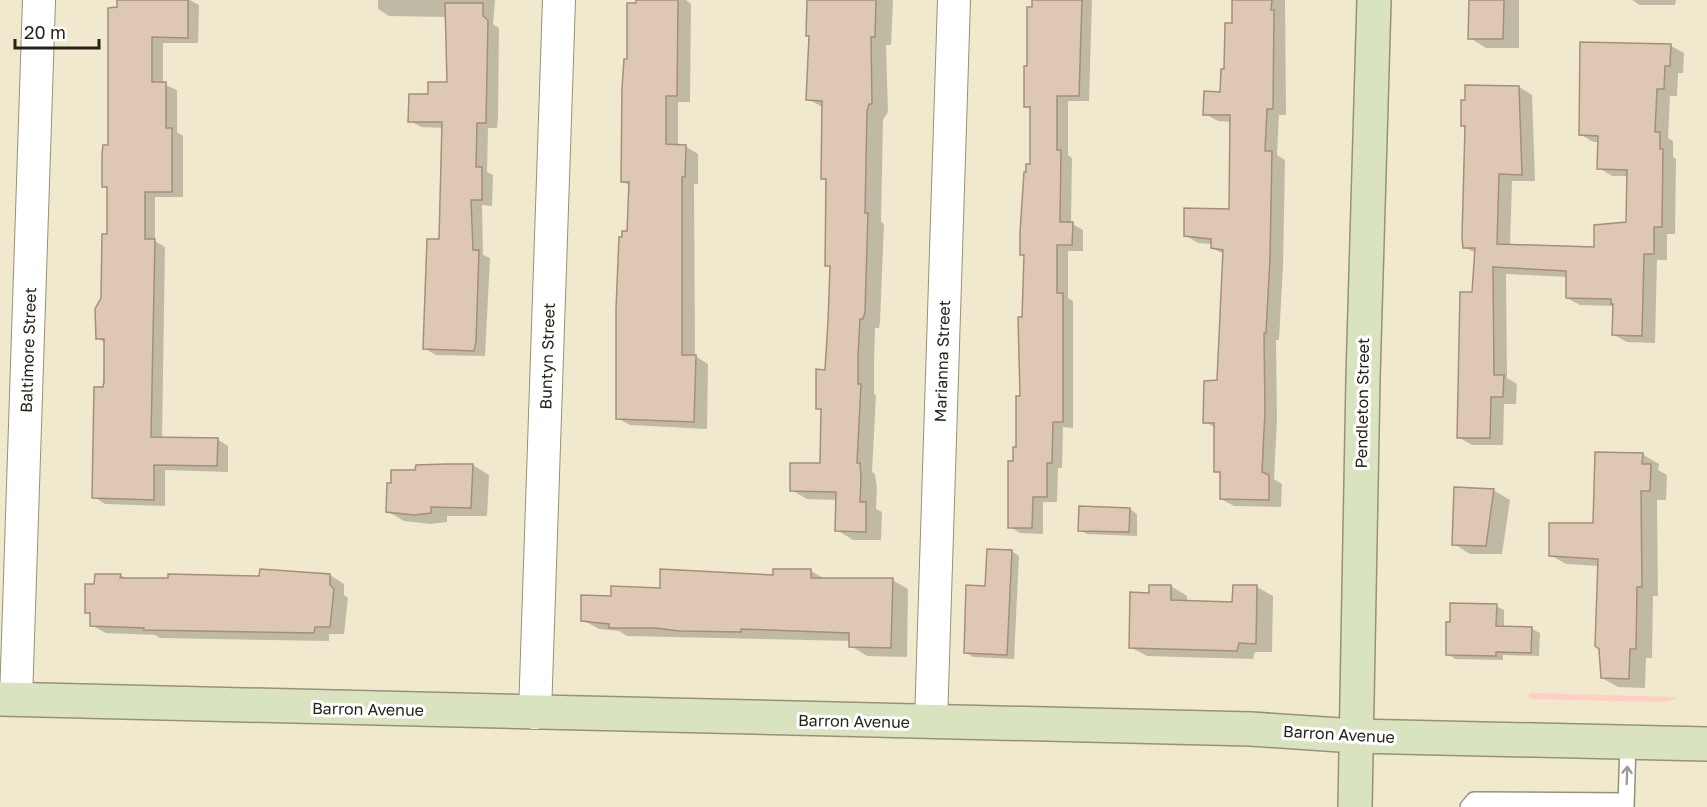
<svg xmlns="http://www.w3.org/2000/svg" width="1707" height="807" font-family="'Golos Text',sans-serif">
<rect width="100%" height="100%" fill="#f1e9ce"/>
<path fill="#fecfc2" d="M1529,693L1676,697V699L1666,702L1529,699Z"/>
<path fill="#0003" d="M119,0H190L199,5L198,43H163V84L177,90V132L183,136V197H155V241L165,247L162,439H217L228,446V472L165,470V506L105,504L94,497L106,343L97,338L108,235L109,189L104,186L110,146Z
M378,0H495L493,24L499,28L498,117L497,128H488L487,172L493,175L492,206L482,205L483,255L490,258L485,356L436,355L425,349L440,241L443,128L421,127L410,121L430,96L448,83L446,17L389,16L378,9Z
M638,0H686L691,4L690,102H678V146H685L698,154V184H694L695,356L708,364L707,429L630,425L617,418L630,186L622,181L628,60Z
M808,0H893L891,45H886L888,112L883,120L881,222L884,224L880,322L879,328H875L874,366V394L876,395L872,472L875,474L877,488L876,509L882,512L881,540H853L837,530V500L807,499L791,490L821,465L822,410L818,408L827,371L831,268L826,265L828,181L823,178L824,108L808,99L810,37Z
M1034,0H1092L1089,101H1068V155L1072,158L1071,223L1083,230V251H1068V298L1073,301V428L1063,427L1062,468H1058L1057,502H1043V534L1020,533L1010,527L1021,397L1025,256L1022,254L1032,166V110L1025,106Z
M1234,0H1285L1286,115H1279L1277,155L1285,160L1283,266L1279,340H1276L1277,419L1274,479L1282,484L1281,507L1234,506L1221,499L1222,475L1216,471V428L1205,422L1218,381L1224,254L1212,248V244L1198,243L1185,235L1230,210L1231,122L1218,121L1205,114L1222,93L1234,25Z
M1471,0H1519V48H1486L1470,38Z
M1632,0H1676L1675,5H1640Z
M1671,46L1684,53L1683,73H1678L1677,96H1670L1668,138L1673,141V157L1676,159L1675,234H1667V260H1657L1655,343L1627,342L1614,335L1615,306L1580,305L1567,298L1568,277L1506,274L1507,378L1517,384L1516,404H1504L1503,445H1472L1458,437L1476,253L1464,247L1466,128L1462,126L1467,86L1519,87L1532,95L1535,181H1512L1510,246L1595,249L1627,224L1628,176H1612L1599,168L1600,142H1593L1580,134Z
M1642,454L1659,464L1658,470L1667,475L1666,500H1657L1658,596H1653L1652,658H1646L1645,688L1618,687L1602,678L1600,566L1566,564L1550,555L1595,525Z
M473,465L489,475L487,516H447V522L431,524L404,521L387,511L417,472Z
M1493,490L1510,500L1502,554H1470L1454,544Z
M1130,509L1137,514V536L1087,534L1080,530Z
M1012,551L1019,556L1014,659L973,657L965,652L987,587Z
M775,570L811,571L825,579L892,580L908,589L907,657L867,656L851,646V641L627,636L619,631L599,629L583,620L612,598L774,576Z
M120,575L128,579L330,575L344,584V595L348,598L344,634H329V641L160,638L155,635L106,633L91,625V615L86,612L96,586Z
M1171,586L1187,596V602L1234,603L1257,587L1273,596L1272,652H1255L1253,659L1147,656L1130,647L1151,594Z
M1496,606L1504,610V628L1532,629L1540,633L1539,656L1503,655V660L1455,659L1448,654Z"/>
<path fill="#dec8b4" stroke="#a38f7c" stroke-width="1.5" d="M117,0H188V38L152,37V82H166V128H172V192H145V239H155L151,437L218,438L217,466L154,465V500L92,498L94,387H103L104,382V339H96L95,309L101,298L102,234H107V187H102V154L103,145H108V8L117,7Z
M636,0H678L677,96H666V144L686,145L685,177H682V355H696L694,422L616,419V309L619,237H622V231H627L629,182H621L622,88L624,59H627V3H636Z
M807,0H876L875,37H871L872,104H869L867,111L865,213H868L865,312L863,319H860L858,356V384H861L857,463H860L861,478L860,502H866V532L835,531L836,492L790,491V463H820L821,409H816V369L825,370L828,321L830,266H825L826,179H821L822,101L806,100L809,36H806Z
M1032,0H1082L1079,96H1057V150H1061L1060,222H1073L1072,245H1057V293H1063V422H1053L1052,463H1047V497H1033L1032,528H1008V461H1013V447H1016V396H1020L1018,317H1022L1024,255H1020V232L1024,172H1026V164H1030V107H1024V66H1027V7H1032Z
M1232,0H1272L1271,10H1274L1273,109H1267L1265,151H1272L1270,258L1266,333H1264L1265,411L1262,472L1269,475V500L1220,499V472H1214V423H1203L1204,381L1217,380L1223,250L1211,248V239L1184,236V208L1229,209L1230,115H1203L1204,91L1220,92L1221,69H1224L1225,23H1232Z
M1469,0H1504L1503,39H1468Z
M445,3H483V16L488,20L486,123H477L476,167H482V200H471L473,250H479L476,342L474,351L423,349L427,239H439L442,122H408L409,94H428V82H447Z
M1580,42L1671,44L1670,66H1665L1664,89H1657L1655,132H1660V149H1663L1662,227H1654V254H1644L1642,336L1612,335L1613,304H1611V299L1566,298V271L1493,267L1494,375H1504L1503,397H1491L1490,438H1457L1460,292H1472L1475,248H1463L1462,237L1465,126H1461V100H1465V85L1519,86L1522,175L1499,174L1497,244L1594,247V225L1626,222L1627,170L1597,169L1598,136L1579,135Z
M1595,452L1643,453L1642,464H1651L1650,491H1641L1642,587H1637L1636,649H1630L1629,679L1601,678L1599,649L1595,646L1598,559L1549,556V523H1593Z
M446,464H473L471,508L431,507V513L414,515L386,512L387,483H391V470H415L416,465Z
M1454,487L1494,489L1486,546L1452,545Z
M1079,506L1130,508L1129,532L1078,531Z
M987,549L1012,550L1007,655L964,653L966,585L985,586Z
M260,569L330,574V585L334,589L330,627H315L314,633L144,630V628L90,626V613H85V584H94L95,574H121L120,578H168V574L259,576Z
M660,569L773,575V569H811V578H893L891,648L849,647V633L741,629V632L679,631L655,628H609V624L581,621V595L611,596V586L660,588Z
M1149,585H1171V600L1232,602L1233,585H1257L1256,644L1239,643L1237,651L1129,648L1130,592L1149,593Z
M1450,603L1497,604L1496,626L1532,627L1531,653L1496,652V656L1446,655V622H1450Z"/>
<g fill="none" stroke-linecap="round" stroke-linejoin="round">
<g stroke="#989178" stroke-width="18">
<path id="lane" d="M1468,807L1474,800L1626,801
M1626,807L1628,742"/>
</g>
<g stroke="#989178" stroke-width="34">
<path id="street" d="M16,699L39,0
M535,713L559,0
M931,721L954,0"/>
</g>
<g stroke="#989178" stroke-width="36">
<path id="secondary" d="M0,699L1251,729L1355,736L1707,744
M1355,807L1363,378L1374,0"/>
</g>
<use href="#lane" stroke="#fff" stroke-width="15"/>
<use href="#street" stroke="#fff" stroke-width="32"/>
<use href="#secondary" stroke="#dae3c0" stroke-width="33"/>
</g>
<defs><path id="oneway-shaft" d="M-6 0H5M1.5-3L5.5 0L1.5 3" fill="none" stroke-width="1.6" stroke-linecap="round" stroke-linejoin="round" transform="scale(1.5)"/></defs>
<use stroke="#9d9c98" href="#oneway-shaft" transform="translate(1627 775) rotate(-88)"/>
<g text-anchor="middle" stroke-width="6" stroke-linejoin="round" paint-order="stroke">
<g font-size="16" fill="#262319" stroke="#fff">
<text transform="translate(28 350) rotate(-88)" y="6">Baltimore Street</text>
<text transform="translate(547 356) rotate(-88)" y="6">Buntyn Street</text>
<text transform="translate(942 361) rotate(-88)" y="6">Marianna Street</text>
<text transform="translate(1362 403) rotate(-89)" y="6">Pendleton Street</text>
<text transform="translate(368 709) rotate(1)" y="6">Barron Avenue</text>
<text transform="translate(854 721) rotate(1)" y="6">Barron Avenue</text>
<text transform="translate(1339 734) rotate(3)" y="6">Barron Avenue</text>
</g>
</g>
<path d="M15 39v9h84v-9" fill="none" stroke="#262319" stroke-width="3"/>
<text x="24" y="39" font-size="18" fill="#262319" stroke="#ffffff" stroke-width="4.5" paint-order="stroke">20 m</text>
</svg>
